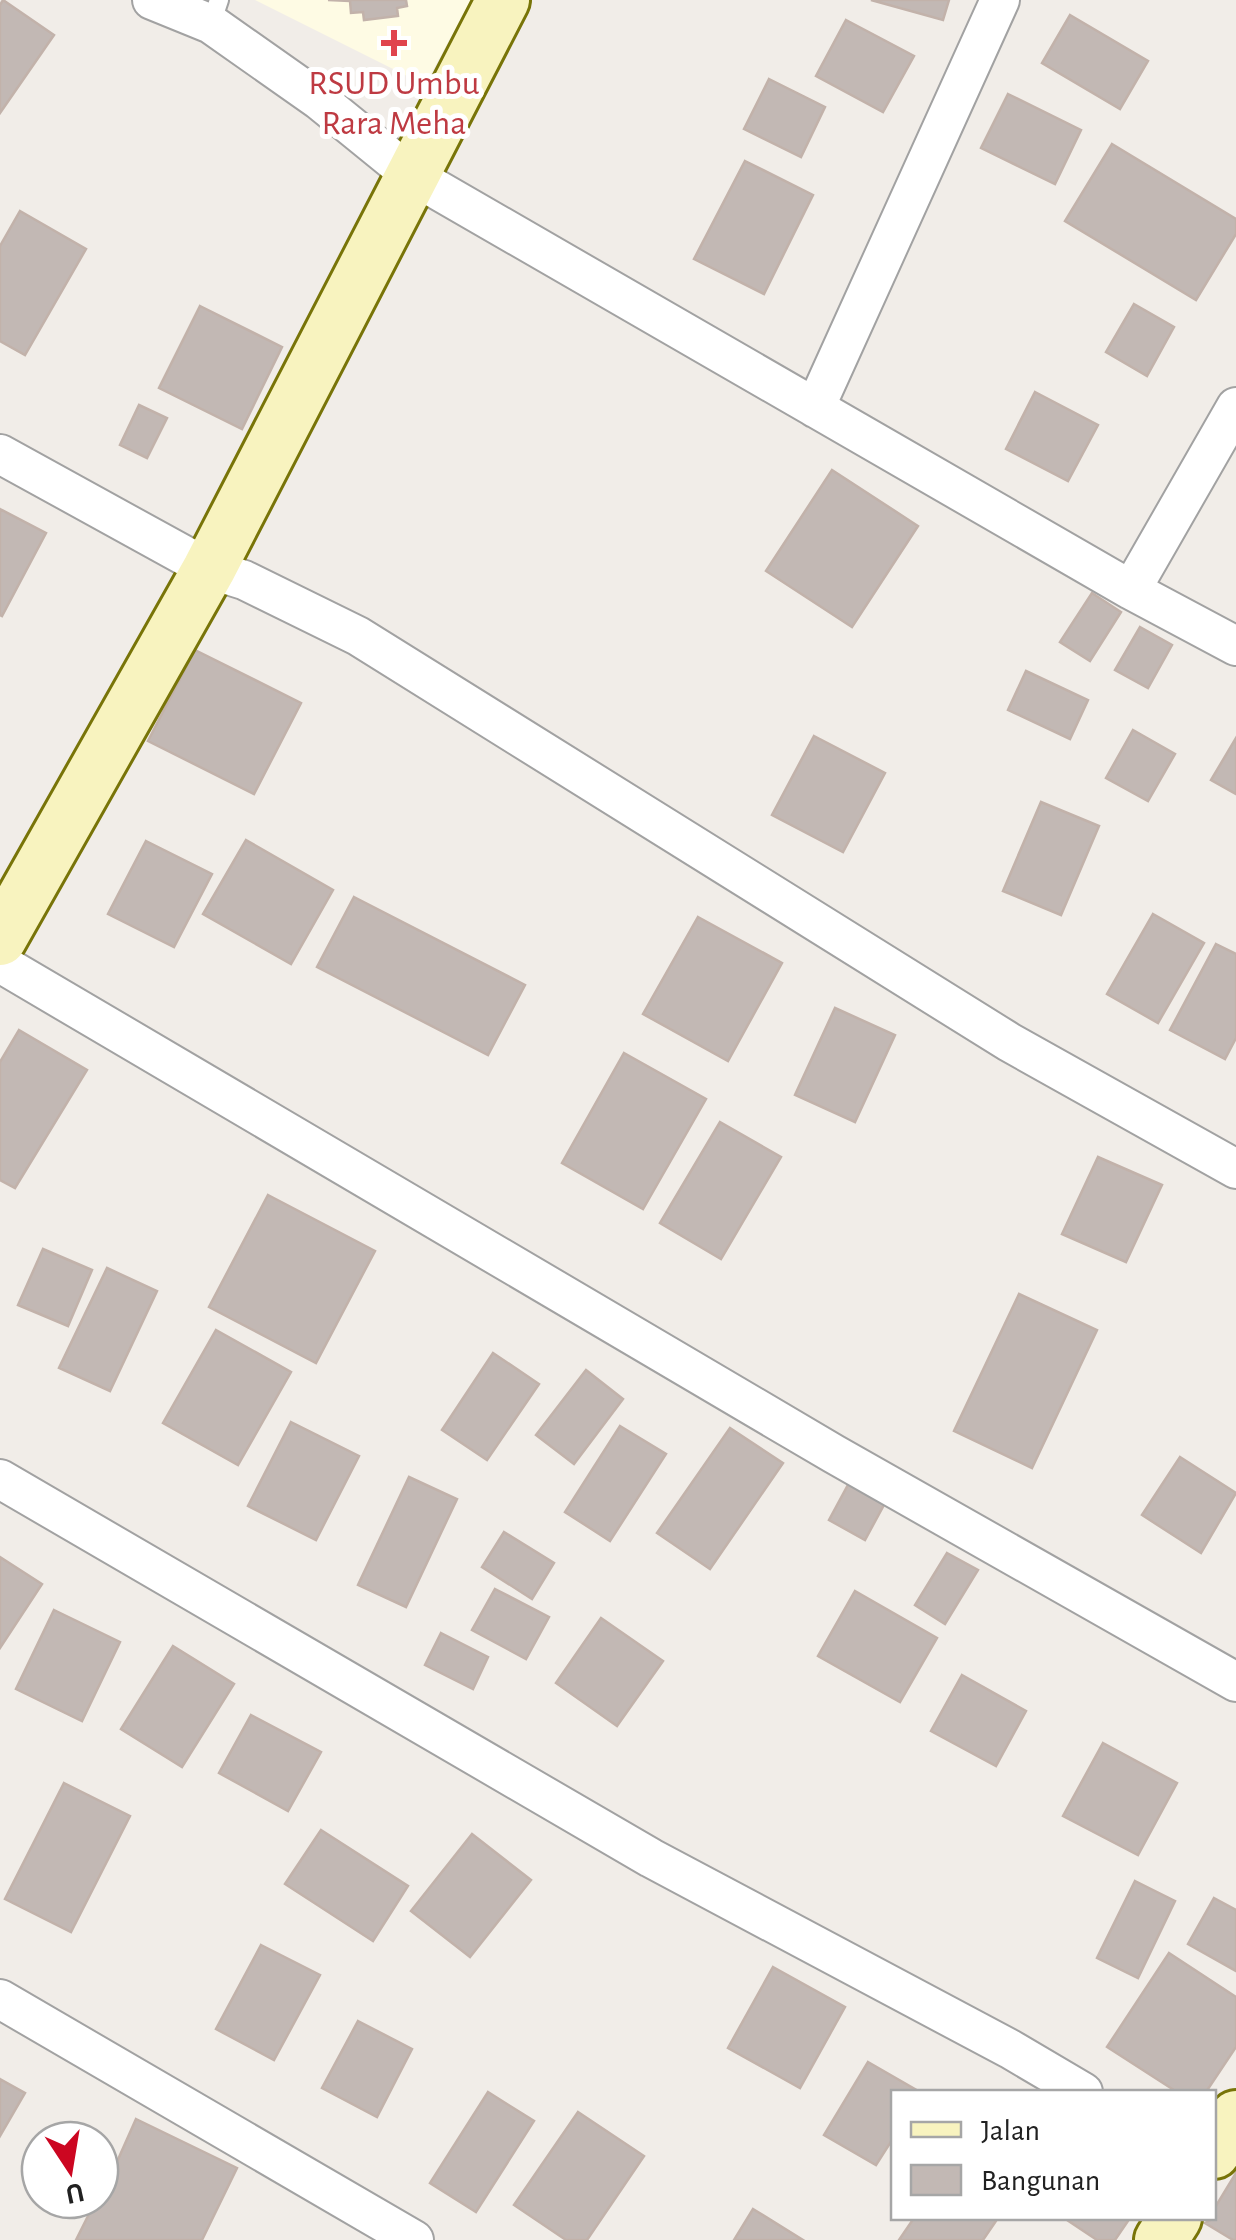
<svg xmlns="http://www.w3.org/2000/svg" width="1236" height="2240" font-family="'Alegreya Sans',sans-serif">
<rect width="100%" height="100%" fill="#f1ede8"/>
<path fill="#fefbe4" d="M255,0H471L425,85Z"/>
<path fill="#c2b8b4" stroke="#c2b2aa" stroke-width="2.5" d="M3,0L54,35L0,113V5Z
M328,0H406L407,6L397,8L398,16L364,20L363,12L351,13L350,1Z
M871,0H949L943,20Z
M1070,15L1148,61L1120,109L1042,63Z
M846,20L914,56L883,112L816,76Z
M769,79L825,107L801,157L744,129Z
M1008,94L1081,130L1055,184L981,148Z
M1112,144L1236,219V234L1196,300L1065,221Z
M745,161L813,195L764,294L694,259Z
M20,211L86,249L25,355L0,341V246Z
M1134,304L1174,327L1147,376L1106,352Z
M200,306L282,347L242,429L159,388Z
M1035,392L1098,425L1068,481L1006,449Z
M139,405L167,418L147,458L120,445Z
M832,470L918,526L852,627L766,571Z
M0,509L46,533L2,616L0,615Z
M1092,593L1121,612L1090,661L1060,642Z
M1140,627L1172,645L1148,688L1115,670Z
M195,650L301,703L254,794L148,741Z
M1026,671L1088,700L1070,739L1008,710Z
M1133,730L1175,754L1148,801L1106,778Z
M814,736L885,773L843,852L772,815Z
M1236,738V794L1211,780Z
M1041,802L1099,826L1061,915L1003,891Z
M246,840L333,890L291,964L203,914Z
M146,841L212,874L174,947L108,914Z
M354,897L525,985L488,1055L317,967Z
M1153,914L1204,943L1158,1023L1107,994Z
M698,917L782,963L728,1061L643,1014Z
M1216,944L1236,954V1038L1225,1059L1170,1030Z
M835,1008L895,1035L855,1122L795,1095Z
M19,1030L87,1070L15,1188L0,1180V1062Z
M624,1053L706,1099L643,1209L562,1163Z
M720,1122L781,1157L721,1259L660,1223Z
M1098,1157L1162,1185L1126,1262L1062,1234Z
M268,1195L375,1251L316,1363L209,1307Z
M43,1249L92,1270L68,1326L18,1305Z
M107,1268L157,1291L110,1391L59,1368Z
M1019,1294L1097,1330L1032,1468L954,1431Z
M216,1330L291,1372L238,1465L163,1423Z
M493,1353L539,1384L487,1460L442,1430Z
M586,1370L623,1399L574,1464L536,1435Z
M291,1422L359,1456L316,1540L248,1506Z
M620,1426L666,1454L610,1541L565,1512Z
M730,1428L783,1463L710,1569L657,1533Z
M1180,1457L1236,1493L1201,1553L1142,1515Z
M409,1477L457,1499L406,1607L358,1585Z
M849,1483L885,1503L865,1540L829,1520Z
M504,1532L554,1563L532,1599L482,1567Z
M947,1553L978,1570L945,1624L915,1605Z
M0,1557L42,1584L0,1648Z
M495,1589L549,1617L526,1659L472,1630Z
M855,1591L937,1638L900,1702L818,1656Z
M54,1610L120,1642L82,1721L16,1689Z
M601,1618L663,1661L617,1726L556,1683Z
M441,1633L488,1657L473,1689L425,1665Z
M173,1646L234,1684L182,1767L121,1729Z
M962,1675L1026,1711L996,1766L931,1731Z
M251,1715L321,1752L288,1811L219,1773Z
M1103,1743L1177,1783L1138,1855L1063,1816Z
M64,1783L130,1816L71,1932L5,1899Z
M321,1830L408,1886L373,1941L285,1884Z
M472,1834L531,1880L470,1957L411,1911Z
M1135,1881L1175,1901L1138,1978L1097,1958Z
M1214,1898L1236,1910V1971L1188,1944Z
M261,1945L320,1975L274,2060L216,2029Z
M1169,1953L1236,1997V2047L1206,2092H1177L1107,2047Z
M773,1967L845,2007L800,2088L728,2048Z
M358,2021L412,2049L377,2117L322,2088Z
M868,2062L920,2092H894V2137L876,2165L824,2135Z
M0,2079L25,2093L0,2136Z
M488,2092L534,2121L476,2212L430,2183Z
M578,2112L644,2156L587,2240H566L514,2205Z
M136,2119L237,2168L202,2240H76L96,2200H100Z
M1236,2173V2240H1233L1205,2223L1214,2218V2209Z
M753,2209L803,2240H734Z
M914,2218H998L983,2240H899Z
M1064,2218H1130L1115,2240H1097Z"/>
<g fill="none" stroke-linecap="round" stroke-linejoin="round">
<g stroke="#a2a2a2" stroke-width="22">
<path id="lane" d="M211,24L219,0"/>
</g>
<g stroke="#a2a2a2" stroke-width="42">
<path id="street" d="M152,0L211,24L319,100L410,174L1131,590L1236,646
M815,408L1000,0
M0,454L209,569L244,580L358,636L1009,1042L1236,1169
M1131,590L1236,407
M0,963L834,1454L1236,1682
M0,1479L651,1858L1010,2049L1083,2092
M0,1999L414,2240"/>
</g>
<g stroke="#787408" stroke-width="58">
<path id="secondary" d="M0,939L209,569L503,0
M1214,2152L1236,2117
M1161,2240L1175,2218"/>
</g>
<use href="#lane" stroke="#fff" stroke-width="18"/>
<use href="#street" stroke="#fff" stroke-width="38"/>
<use href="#secondary" stroke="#f8f3bf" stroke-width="52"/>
</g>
<path fill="#e0444e" stroke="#fff" stroke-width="4" d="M389 28h10v10h10v10h-10v10h-10v-10h-10v-10h10z"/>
<g text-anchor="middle" stroke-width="10" stroke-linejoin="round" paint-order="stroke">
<g font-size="35" fill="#be3a42" stroke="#fff">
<text x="394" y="94">RSUD Umbu<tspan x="394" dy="40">Rara Meha</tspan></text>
</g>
</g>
<rect x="891" y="2090" width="325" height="130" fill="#ffffff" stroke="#a6a6a6" stroke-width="2.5"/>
<rect x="911" y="2122" width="50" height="15" fill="#f8f3bf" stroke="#a6a6a6" stroke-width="2.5"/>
<text x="981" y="2140" font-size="30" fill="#212121">Jalan</text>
<rect x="911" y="2165" width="50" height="30" fill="#c2b8b4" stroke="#a6a6a6" stroke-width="2.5"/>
<text x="981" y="2190" font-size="30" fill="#212121">Bangunan</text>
<g transform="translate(70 2170) rotate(168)"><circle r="48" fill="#ffffff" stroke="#a6a6a6" stroke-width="2.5"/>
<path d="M0-8L18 38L0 25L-18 38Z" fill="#cc0621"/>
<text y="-15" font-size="28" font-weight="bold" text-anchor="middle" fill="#212121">U</text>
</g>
</svg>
